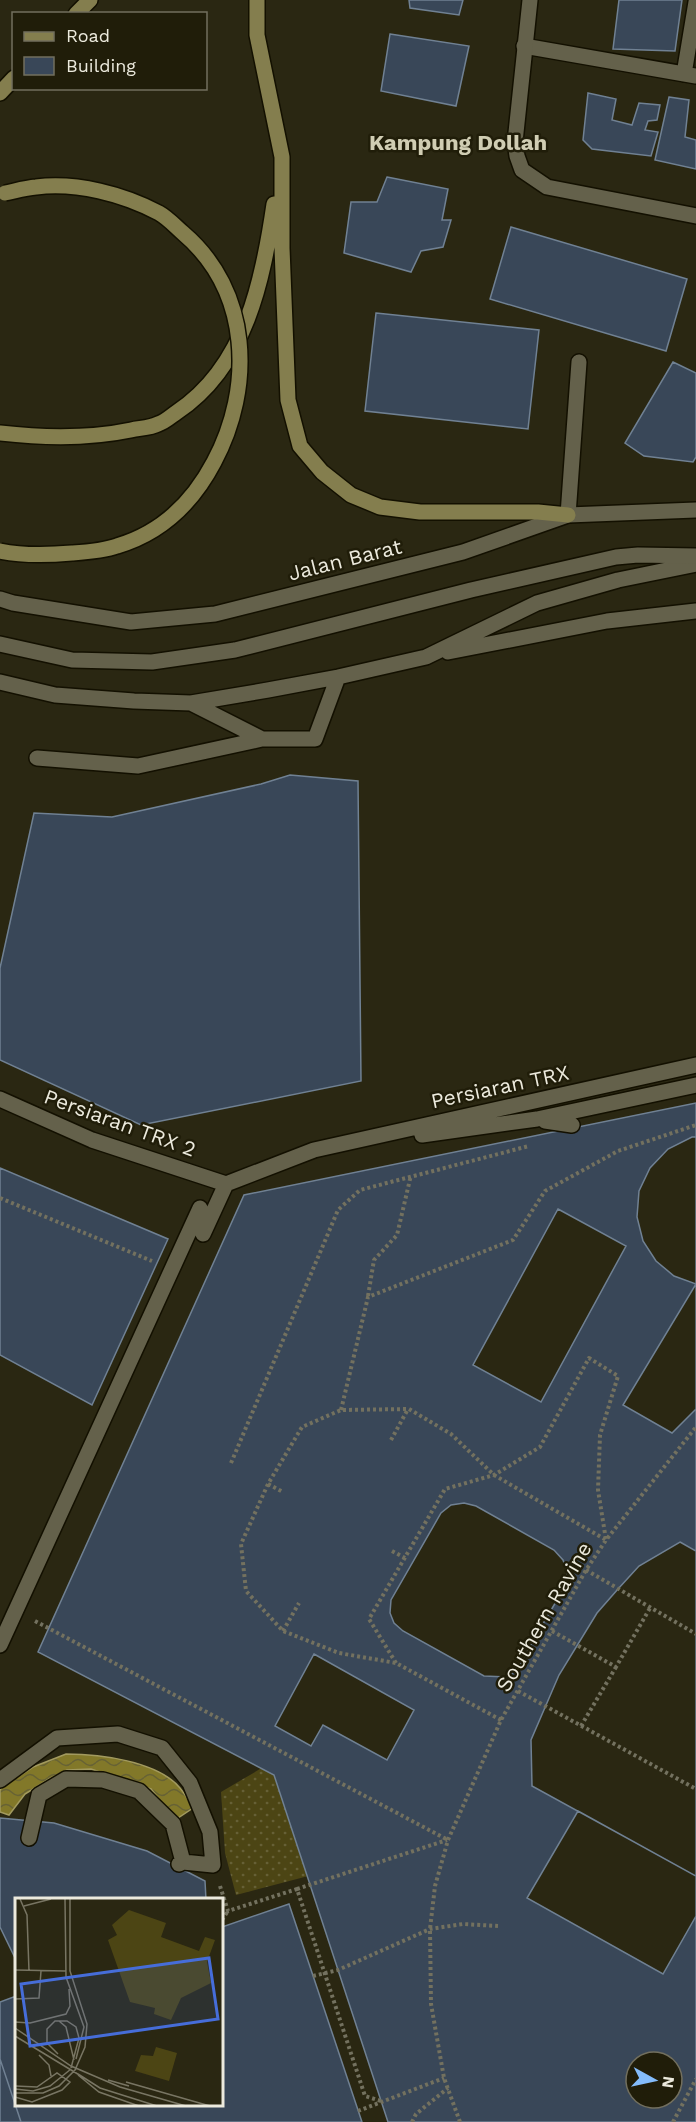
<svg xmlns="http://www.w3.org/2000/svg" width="696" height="2122" font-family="'Work Sans',sans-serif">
<defs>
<pattern id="grass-dots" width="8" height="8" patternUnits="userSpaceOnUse" patternTransform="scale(1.5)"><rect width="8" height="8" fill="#4c4514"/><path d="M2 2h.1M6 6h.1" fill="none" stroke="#666036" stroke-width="1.8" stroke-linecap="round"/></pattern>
<pattern id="water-waves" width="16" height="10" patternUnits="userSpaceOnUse" patternTransform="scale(1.5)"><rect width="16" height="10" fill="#827829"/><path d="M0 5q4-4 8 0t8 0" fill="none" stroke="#676234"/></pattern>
</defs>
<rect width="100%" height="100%" fill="#2a2712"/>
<path fill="url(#grass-dots)" d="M294,1749L335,1869L236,1895L225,1853L221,1792Z"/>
<path fill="url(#water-waves)" stroke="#a29a5f" stroke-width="1.5" d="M66,1754C99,1754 158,1761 180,1788C185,1794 189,1801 193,1808L175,1820L151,1789L91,1769L67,1770L49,1779L25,1794L9,1815L0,1812V1790L2,1787L33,1767Z"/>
<path fill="#394758" stroke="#708193" stroke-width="1.5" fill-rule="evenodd" d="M409,0H463L459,15L410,8Z
M619,0H682L675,51L613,49Z
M390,34L469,46L456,106L381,91Z
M588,93L616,99L612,120L632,125L639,103L660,105L657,120L648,121L645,130L658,132L651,156L592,149L583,140Z
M669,97L689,100L685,137L696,140V169L655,160Z
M387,177L448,189L442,220H451L443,247L421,251L411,272L344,253L351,202H377Z
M511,227L687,279L666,351L490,299Z
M376,313L539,330L528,429L365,411Z
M673,362L696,373V457L693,462L644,456L625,443Z
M290,775L358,781L361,1081L141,1125L0,1060V968L34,813L112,817L261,784Z
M696,1103V2122H388L274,1775L38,1652L244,1195ZM636,2062H672V2098H636Z
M692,1137H696V1284L674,1276L656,1261L643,1241L637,1217L639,1191L650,1168L668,1149Z
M0,1168L168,1239L92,1405L0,1355Z
M558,1209L626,1246L541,1402L473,1365Z
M696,1284V1409L672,1433L623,1405Z
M464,1503L476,1506L554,1550L563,1560L567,1571V1583L540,1629L517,1670L507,1677L484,1676L403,1631L394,1623L390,1613L391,1600L441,1513L451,1505Z
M680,1542L696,1551V1876L532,1786L531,1740L559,1675L597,1613L618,1589L639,1566Z
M314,1654L414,1710L387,1760L323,1725L311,1746L275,1726Z
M578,1811L696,1876V1916L663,1974L527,1898Z
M0,1818L54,1823L147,1851L205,1881L206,1900H16V1960L0,1927Z
M289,1904L362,2122H21L0,2059V2002L16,1996V2106H222V1927Z
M0,2059L21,2122H0Z"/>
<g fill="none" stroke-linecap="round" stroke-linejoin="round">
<g stroke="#131000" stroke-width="18">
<path id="service" d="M524,46L696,76
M684,74L696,2
M568,515L579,362
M448,652L607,621L696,611
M0,682L55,695L134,701L191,703L268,690L338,677L426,657L537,603L618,580L696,564
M191,703L262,739
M37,758L138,766L262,739H315L338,677
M0,1099L92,1140L226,1184
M545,1121L572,1125
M422,1135L537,1119L696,1085
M203,1234L226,1184L314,1150L696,1065
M0,1645L200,1208
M0,1780L57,1738L118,1734L162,1748L190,1783L210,1832L213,1865L183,1862L179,1864
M29,1838L39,1795L66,1779L103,1780L139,1791L173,1824L183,1862"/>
</g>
<g stroke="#131000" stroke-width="18">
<path id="minor" d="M530,0L515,142L517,156L522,170L547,187L696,216"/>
</g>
<g stroke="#131000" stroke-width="18">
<path id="tertiary" d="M0,599L13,603L131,622L215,614L463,552L568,515L696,510
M0,644L72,660L152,662L235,650L471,590L616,557L638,555L696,556"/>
</g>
<g stroke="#131000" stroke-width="18">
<path id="secondary" d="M257,0V35L282,157V248L288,400L300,446L322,472L351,495L380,507L420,512H538L568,515
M76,14L90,0
M0,93L14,78
M0,433C44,438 88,439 131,430C140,428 150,428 158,424C165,422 171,416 177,412C246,366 263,280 274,204"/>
</g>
<path stroke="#73715f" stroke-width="4" stroke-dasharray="3 3" stroke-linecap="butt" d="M0,1198L152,1261
M368,1296L374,1260L397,1235L411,1175
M341,1410L368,1297L513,1240L545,1191L618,1151L696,1125
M391,1440L408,1409
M231,1463L338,1210L360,1190L529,1146
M268,1484L283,1492
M392,1551L405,1558
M586,1570L696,1634
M35,1621L448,1840
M283,1631L299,1603
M552,1631L616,1667L650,1608
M396,1663L369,1619L445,1489L494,1475L540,1447L589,1358L618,1376L600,1435L598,1490L606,1540
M518,1691L696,1789
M501,1720L396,1663L339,1653L283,1631L246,1591L241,1544L268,1484L302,1427L341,1410L409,1409L451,1434L494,1475L606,1540
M581,1726L616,1667
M220,1886L228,1911L297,1889L365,2096L381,2101
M297,1889L447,1840
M222,1920L228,1911
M313,1976L338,1970L430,1929L463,1924L498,1926
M358,2111L444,2078
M412,2122L416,2114L448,2088
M460,2122L444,2078L431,2004L430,1929L435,1886L448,1840L501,1720L586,1570L606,1540L696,1427
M673,2122L696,2079"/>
<use href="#service" stroke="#64614b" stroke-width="15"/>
<use href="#minor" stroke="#64614b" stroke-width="15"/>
<use href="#tertiary" stroke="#64614b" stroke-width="15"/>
<use href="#secondary" stroke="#847e4e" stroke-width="15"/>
<g stroke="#131000" stroke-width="18" stroke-linecap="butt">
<path id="secondary-bridge" d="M0,551C24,556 49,555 72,553C87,552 103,551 117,546C161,533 193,502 214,462C254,387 251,291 183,233C176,227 168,218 159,213C123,194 77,182 36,187C25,188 15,191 5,193"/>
</g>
<use href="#secondary-bridge" stroke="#847e4e" stroke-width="15"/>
</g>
<g text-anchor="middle" stroke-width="5" stroke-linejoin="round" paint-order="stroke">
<g font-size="21" fill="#eceadd" stroke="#201d09">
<text transform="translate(345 560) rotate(-14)" y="7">Jalan Barat</text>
<text transform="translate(500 1087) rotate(-12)" y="7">Persiaran TRX</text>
<text transform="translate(120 1123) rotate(20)" y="7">Persiaran TRX 2</text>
<text transform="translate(544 1617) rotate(-60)" y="7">Southern Ravine</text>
</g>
<g font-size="22" font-weight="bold" fill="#d0cdb3" stroke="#201d09">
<text x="458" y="150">Kampung Dollah</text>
</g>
</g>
<g transform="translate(15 1898)">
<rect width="208" height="208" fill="#2a2712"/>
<path d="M141,149L162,155L154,183L120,173L126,157L138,158Z" fill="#4c4514"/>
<path d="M114,12L151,25L146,39L184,53L190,39L200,42L192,64L196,85L166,100L156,122L139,116L140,110L115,104L93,42L102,37L97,27Z" fill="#4c4514"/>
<path fill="none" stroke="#787563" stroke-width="1.5" d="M5,1L12,17L14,73M50,1L51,79L69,129L61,161M9,8L36,1M0,72L51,73M0,101L24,100L26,73M44,123L51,129L59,162M0,124L15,125L51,116L55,108L54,91M0,130L56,168L105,189L171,208M0,138L66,178M43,156L32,145V131L40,123H52L61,129L64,140L56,170M24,157L34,167L36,178M63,176L85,190L142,208M63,177L84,194L124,208M93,182L114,188M111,184L195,208M0,188L22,189L42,175L55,184L47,192L17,204L0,199M0,191L18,193L35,188L56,171M0,195H28L44,188L60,172L70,149L72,126L55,73V1"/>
<path fill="#466dd9" fill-opacity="0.15" stroke="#466dd9" stroke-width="3" d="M194,60L203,121L15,148L6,86Z"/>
<rect width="208" height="208" fill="none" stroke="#eceadd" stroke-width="3"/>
</g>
<rect x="12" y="12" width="195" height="78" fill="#201d09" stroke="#726f5e" stroke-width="1.5"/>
<rect x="24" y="32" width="30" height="9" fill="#847e4e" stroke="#726f5e" stroke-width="1.5"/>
<text x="66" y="42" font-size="18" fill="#eceadd">Road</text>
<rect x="24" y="57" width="30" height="18" fill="#394758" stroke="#726f5e" stroke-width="1.5"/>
<text x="66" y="72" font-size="18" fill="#eceadd">Building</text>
<g transform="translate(654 2080) rotate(98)"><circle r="28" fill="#201d09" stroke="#726f5e" stroke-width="1.5"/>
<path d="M0-4.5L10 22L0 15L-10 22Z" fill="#84bcfb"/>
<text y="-9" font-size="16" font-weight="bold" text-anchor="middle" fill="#eceadd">N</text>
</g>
</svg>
